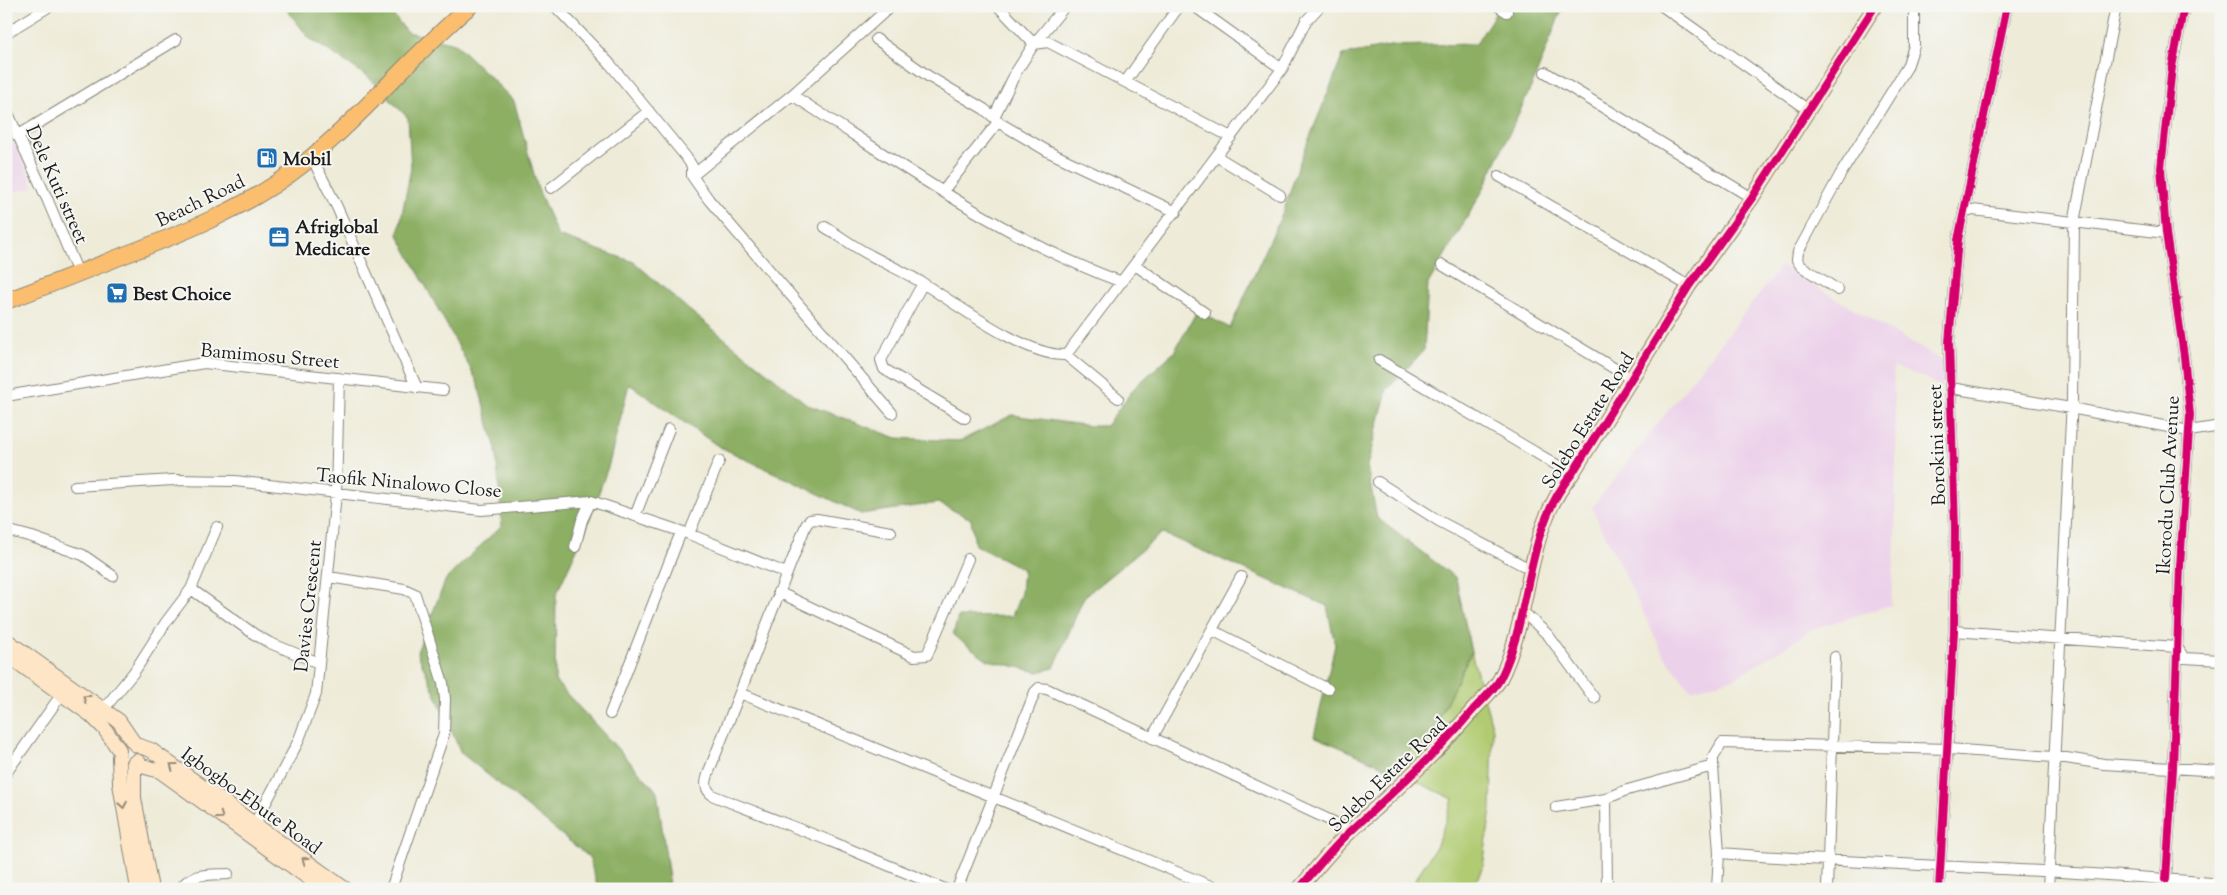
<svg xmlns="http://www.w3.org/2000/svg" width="2227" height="895" font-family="'Sorts Mill Goudy',serif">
<rect width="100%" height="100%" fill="#f6f6f2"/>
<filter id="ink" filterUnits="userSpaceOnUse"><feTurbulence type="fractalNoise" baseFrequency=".02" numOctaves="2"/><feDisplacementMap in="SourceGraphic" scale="10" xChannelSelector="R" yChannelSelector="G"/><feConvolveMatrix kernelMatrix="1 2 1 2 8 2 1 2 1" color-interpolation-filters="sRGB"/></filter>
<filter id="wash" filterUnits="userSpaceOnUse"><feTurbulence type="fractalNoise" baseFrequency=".0096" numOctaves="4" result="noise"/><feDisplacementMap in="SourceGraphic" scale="20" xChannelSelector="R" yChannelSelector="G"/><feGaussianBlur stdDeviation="1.12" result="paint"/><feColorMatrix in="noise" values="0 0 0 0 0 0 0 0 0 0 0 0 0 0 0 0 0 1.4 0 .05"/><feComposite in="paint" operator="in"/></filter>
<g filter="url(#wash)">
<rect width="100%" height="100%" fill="#eeebd8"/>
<path fill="#ecd1ea" d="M6,121L34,187L6,194Z
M1781,266L1944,362L1942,387L1923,377L1893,367L1896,451L1895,539L1891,605L1815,628L1735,678L1691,690L1665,657L1592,508Z"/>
<path fill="#b0cb71" stroke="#667446" d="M1471,652L1493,729L1491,809L1483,867L1472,889H1412L1416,878L1437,845L1453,799L1390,769L1434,728Z"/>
<path fill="#8caf63" stroke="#546640" d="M284,6H386L407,32L455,43L514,101L538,189L558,236L634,262L689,310L808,405L897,438L960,441L1012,415L1091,426H1106L1135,387L1174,352L1197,311L1230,328L1284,210L1299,164L1343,55L1390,46L1476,44L1500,6H1559L1562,9L1533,83L1482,192L1428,284L1424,350L1387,390L1367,466L1377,518L1456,578L1471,652L1434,728L1390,769L1314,736L1335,645L1327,606L1162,533L1084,597L1054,668L1038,672L988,660L953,635L958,617L1012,616L1021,593L1023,569L975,545L971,519L938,503L861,514L718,446L629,384L609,464L586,529L556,595L555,681L657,791L669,879L667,889H598L589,857L461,753L417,652L446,579L502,525L496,450L477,381L398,235L411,168L408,118L367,76L309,38Z"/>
</g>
<g filter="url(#ink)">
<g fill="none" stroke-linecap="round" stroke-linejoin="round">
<g stroke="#85847a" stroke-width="12">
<path id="street" d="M555,6L610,64L686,157L692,166V176L709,200L892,413
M998,6L1034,44L1065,6
M1194,6L1282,69
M1498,6L1507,12
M1662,6L1807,109
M6,33L50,6
M876,39L928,76L984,109L998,121
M1545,72L1752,198
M1126,81L1179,6
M792,95C898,162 1003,239 1122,282
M6,109L48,201L78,273
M994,117L1016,72L1034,44L1048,42L1231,137
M17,136L176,40
M311,156L337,207L417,388
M1216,156L1280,195
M692,176L792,95L891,6
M1499,176L1689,286
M551,188L649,111
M943,191L998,122L1049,152L1176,212
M1964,209L2166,233
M825,227C840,236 854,247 870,255C888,265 907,273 924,284C958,305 1027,357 1066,355L1282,69L1306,21L1320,6
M1135,265L1205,313
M1442,265L1632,379
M923,283L881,360L884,369L965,418
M1838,290L1801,266L1797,260L1798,252L1840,175L1907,67L1914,46V6
M1066,355L1118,398
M1379,360L1572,474
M1951,388L2071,408L2189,431L2221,426
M6,396L204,363L443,390
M1378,482L1439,521L1530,569
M75,486L173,480L235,481L481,510L591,501L689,534L786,573
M635,516L669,429
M6,530L32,537L83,555L113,576
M891,532L817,519L810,520L806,525L711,766C707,778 701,788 714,796L830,841L945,889
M689,534L719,461
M575,547L582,520L591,501
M329,577L404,589L415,594L443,683L445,699L444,734L391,889
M191,589L254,634L270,643L319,663
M778,592L914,656L927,655L968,559
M1522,611L1548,635L1594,698
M1212,630L1328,689
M1954,631L2177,647L2184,658L2221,660
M740,693L1218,889
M103,710L134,672L166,622L191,589L217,527
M610,714L681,532
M1152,738L1241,577
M6,773L61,695
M1606,799L1607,889
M1556,807L1606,799L1624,791L1713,766
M252,829L298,742L316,694L336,494L339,378
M1719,853C1886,866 2054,868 2221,884
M2166,879L2173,768L2180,566L2190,415L2184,356L2166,233L2161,168L2172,67L2184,6
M181,889C189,872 212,875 228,874
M957,889L1035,692L1039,688L1047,689C1144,733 1241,779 1338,824L1350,831
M1717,889L1719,853L1713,766V758L1722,743L1949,749L2066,758L2104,764L2221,771
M1827,889L1835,657
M1939,889L1954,631L1955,528L1949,342L1958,240L2007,6
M2048,889L2072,400L2074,222L2116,6"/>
</g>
<g stroke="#85847a" stroke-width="16">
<path id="secondary" d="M6,640L119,721L134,743
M6,654L91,715L104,728L119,750
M136,745L151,750L345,889
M119,757L120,784L138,889
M137,761L142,766L160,771L324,889
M134,763V798L151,889
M1299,889C1316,869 1333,847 1352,830C1394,791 1436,754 1473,710C1481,701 1494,690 1500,679C1533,614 1523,532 1572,474L1689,286L1752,198L1875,6"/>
</g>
<g stroke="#85847a" stroke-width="18">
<path id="primary" d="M6,301C47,286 87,270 127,254C188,231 250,206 302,165C362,117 411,56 470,6"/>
</g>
<use href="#street" stroke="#fff" stroke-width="10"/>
<use href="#secondary" stroke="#fde5c5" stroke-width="14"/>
<use href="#primary" stroke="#fabe6e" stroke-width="16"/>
<g stroke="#f6f6f2" stroke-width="11">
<path id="cycleway" d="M2166,879L2173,768L2180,566L2190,415L2184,356L2166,233L2161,168L2172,67L2184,6
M1299,889C1316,869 1333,847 1352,830C1394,791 1436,754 1473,710C1481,701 1494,690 1500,679C1533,614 1523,532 1572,474L1689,286L1752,198L1875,6
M1939,889L1954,631L1955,528L1949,342L1958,240L2007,6"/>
</g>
<use href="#cycleway" stroke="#d6006c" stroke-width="8"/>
</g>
<defs><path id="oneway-chevron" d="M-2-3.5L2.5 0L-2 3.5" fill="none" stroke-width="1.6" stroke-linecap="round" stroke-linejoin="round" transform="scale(1.25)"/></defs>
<g stroke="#988b79">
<use href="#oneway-chevron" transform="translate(86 698) rotate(-144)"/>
<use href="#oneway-chevron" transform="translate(173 766) rotate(-144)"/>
<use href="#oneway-chevron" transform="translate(123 805) rotate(80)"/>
<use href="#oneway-chevron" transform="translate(220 816) rotate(36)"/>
<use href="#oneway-chevron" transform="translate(305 860) rotate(-144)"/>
</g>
</g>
<defs>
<g id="fuel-square" transform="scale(1.125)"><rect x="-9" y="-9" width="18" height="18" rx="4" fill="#1f6fb2" stroke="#f6f6f2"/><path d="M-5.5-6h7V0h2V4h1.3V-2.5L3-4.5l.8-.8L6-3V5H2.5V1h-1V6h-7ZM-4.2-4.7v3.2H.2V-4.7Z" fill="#fff"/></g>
<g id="office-square" transform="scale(1.125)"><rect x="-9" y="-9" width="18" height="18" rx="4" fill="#1f6fb2" stroke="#f6f6f2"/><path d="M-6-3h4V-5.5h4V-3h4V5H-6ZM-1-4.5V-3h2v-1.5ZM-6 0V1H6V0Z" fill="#fff"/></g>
<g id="supermarket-square" transform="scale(1.125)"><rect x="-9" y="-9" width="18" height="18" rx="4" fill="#1f6fb2" stroke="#f6f6f2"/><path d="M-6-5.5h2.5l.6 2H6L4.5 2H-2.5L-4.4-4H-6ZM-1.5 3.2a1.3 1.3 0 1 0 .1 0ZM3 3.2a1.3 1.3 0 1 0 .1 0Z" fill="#fff"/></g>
</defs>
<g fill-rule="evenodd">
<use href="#fuel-square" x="267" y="158"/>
<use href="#office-square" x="279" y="237"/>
<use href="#supermarket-square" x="117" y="293"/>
</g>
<g text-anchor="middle" stroke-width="4" stroke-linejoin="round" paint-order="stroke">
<g font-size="19" font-weight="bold" fill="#1c1c1c" stroke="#f6f6f2" text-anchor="start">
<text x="283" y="165">Mobil</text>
<text x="295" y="233">Afriglobal<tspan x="295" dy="22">Medicare</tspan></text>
<text x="133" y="300">Best Choice</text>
</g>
<g font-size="19" fill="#1c1c1c" stroke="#f6f6f2">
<text transform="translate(58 184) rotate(66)" y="7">Dele Kuti street</text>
<text transform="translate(200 200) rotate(-26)" y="7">Beach Road</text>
<text transform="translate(270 355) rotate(5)" y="7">Bamimosu Street</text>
<text transform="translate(1587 420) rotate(-58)" y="7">Solebo Estate Road</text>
<text transform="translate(1936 445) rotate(-92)" y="7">Borokini street</text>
<text transform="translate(409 482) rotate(5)" y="7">Taofik Ninalowo Close</text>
<text transform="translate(2167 485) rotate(-87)" y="7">Ikorodu Club Avenue</text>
<text transform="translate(307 606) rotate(-84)" y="7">Davies Crescent</text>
<text transform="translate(1387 774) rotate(-44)" y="7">Solebo Estate Road</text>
<text transform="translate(252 800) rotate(36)" y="7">Igbogbo-Ebute Road</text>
</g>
</g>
<rect width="2227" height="895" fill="none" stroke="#f6f6f2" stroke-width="25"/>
</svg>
